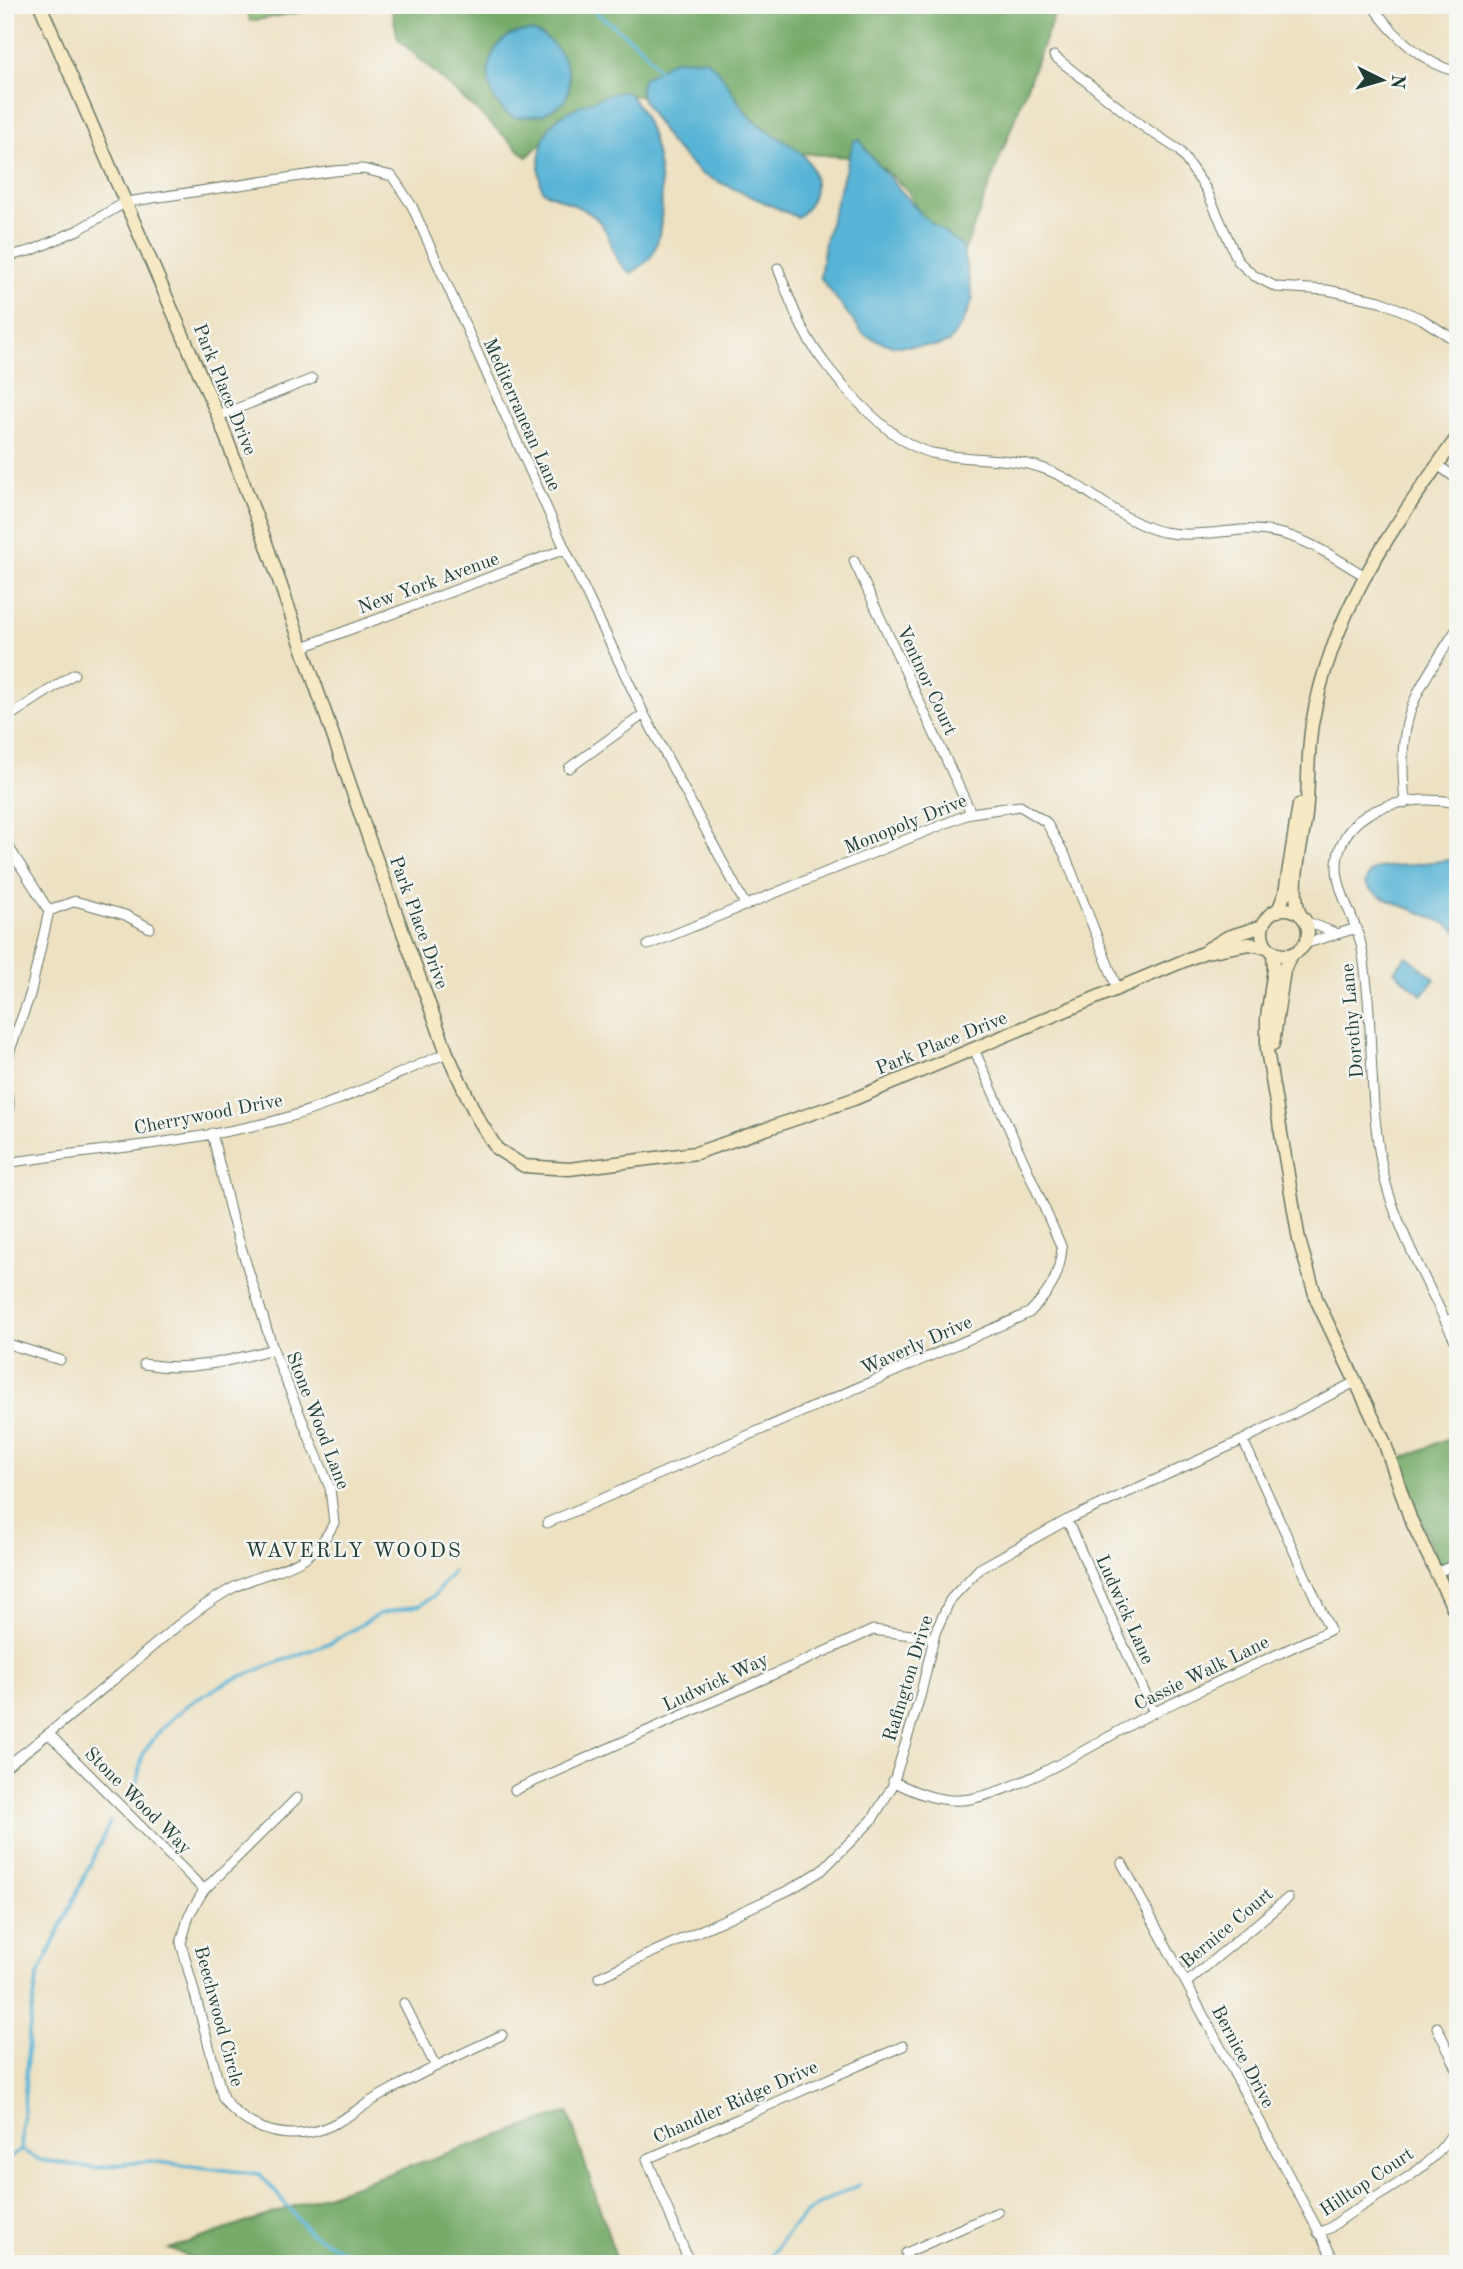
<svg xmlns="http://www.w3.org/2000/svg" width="1463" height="2269" font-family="'Old Standard TT',serif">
<rect width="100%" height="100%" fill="#f6f6f2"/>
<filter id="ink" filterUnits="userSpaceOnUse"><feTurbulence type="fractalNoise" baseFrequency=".0143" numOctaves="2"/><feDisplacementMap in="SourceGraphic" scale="14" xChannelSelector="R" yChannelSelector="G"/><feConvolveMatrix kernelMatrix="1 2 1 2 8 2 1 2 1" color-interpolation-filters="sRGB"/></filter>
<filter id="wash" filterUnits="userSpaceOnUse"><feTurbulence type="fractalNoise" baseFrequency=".00686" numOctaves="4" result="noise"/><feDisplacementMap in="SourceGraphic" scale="28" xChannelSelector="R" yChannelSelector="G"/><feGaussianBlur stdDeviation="1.57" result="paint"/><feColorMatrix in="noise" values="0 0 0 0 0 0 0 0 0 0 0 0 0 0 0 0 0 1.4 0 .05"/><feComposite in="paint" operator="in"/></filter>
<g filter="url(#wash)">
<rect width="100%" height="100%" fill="#ede1c2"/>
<path fill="#90c476" stroke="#588055" stroke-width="2" d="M247,5H323L324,8L250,21Z"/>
<path fill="#74aa67" stroke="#4a744e" stroke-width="2" d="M391,5H780L782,8L790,5H1058L953,281L908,191L882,167L847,157L798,153L744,112L625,94L574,112L527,157L398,39Z
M1458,1434V1605L1412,1504L1398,1460Z
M568,2112L618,2264H208L169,2249Z"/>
<path fill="#58b4d6" stroke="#3c7885" stroke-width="2" d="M527,31C557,33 581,77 563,103L542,115L515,118C476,100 480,34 527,31Z
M705,59C725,72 733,98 748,115C772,142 814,143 815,186C815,198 807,211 797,217L701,174L670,143L644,102L640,89L643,79L673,60Z
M625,91C659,117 671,213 654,251C650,261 640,267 631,273C609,260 614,234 596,218C581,205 560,200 543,191C536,171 538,138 554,122C566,109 607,93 625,91Z
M854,140H860L868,153L923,216L962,246L973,299L962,324L949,342L937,346H892L864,335L820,277L825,241Z
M1458,859V932C1437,913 1376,903 1365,883L1370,872L1378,868Z
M1407,956L1435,979L1422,995L1394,971Z"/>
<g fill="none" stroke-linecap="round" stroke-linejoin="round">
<path stroke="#58b4d6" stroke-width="3.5" d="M587,5L643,49L658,69
M135,1791L143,1753L163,1727L187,1705L229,1681L332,1642L379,1614L420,1605L434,1596L453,1571
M21,2150L29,2032L37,1978L110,1822
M5,2161L21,2150L40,2160L95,2168L148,2161L260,2174L310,2233L367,2264
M766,2264C797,2216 806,2208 859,2185"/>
</g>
</g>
<g filter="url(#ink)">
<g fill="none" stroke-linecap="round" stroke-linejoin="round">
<g stroke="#677666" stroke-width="11">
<path id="street" d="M1372,5C1392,34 1423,64 1458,72
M1054,56L1141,125L1179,150L1206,189L1238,261L1253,275L1276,287L1327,290L1380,301L1422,319L1458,342
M5,257L33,250L78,230L126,202L334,171L363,169L392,176L412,206L565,549L644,714L746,906
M778,268C786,289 793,311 804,331C824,370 889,444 932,453C968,461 1007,456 1042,468C1086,483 1117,521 1163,532C1190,537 1215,532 1242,530C1290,527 1325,551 1363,575
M218,416L312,379
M1438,465L1458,480
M854,561L971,813
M303,647L565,549
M5,719L74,674
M569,768L644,714
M1405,803C1397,714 1412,699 1458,627
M1458,803C1418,795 1360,802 1342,843C1325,881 1356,913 1362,949C1375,1024 1367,1102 1384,1176C1396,1228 1435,1297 1458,1347
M5,841L49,911L30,995L10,1050L5,1079
M49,911L75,901L125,915L150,928
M1305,921L1333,932
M1304,944L1357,928
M648,945L971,813L1020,806L1046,822L1065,855L1117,988
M5,1083L9,1104L5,1151
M5,1163C94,1150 187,1143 274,1121C334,1106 391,1076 447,1053
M1446,1321L1458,1316
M5,1343L60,1360
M144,1364C189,1372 230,1361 273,1349
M1067,1520L1154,1713
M547,1523L1029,1313C1050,1292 1059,1278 1062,1248L974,1049
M1438,1572L1458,1563
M49,1734L204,1890
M5,1767C49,1735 89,1700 131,1665C161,1639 194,1610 229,1590C271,1566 309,1574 334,1523L330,1488L273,1349L231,1215L212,1133
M893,1781C916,1793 943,1804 970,1799C1028,1787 1090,1746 1143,1718C1204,1687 1268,1659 1330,1630L1243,1440
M515,1790L873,1630L934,1638
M297,1798L204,1890L189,1915L181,1943L223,2098C244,2127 278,2139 312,2132C334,2128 359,2108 378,2097C419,2074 460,2054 502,2035
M1122,1863L1336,2264
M599,1977L789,1890L821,1871L872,1820L892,1787L920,1697L935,1633L950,1600L979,1569L1067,1520L1243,1440L1355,1382
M1186,1983L1288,1898
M404,2003L435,2065
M1437,2027L1458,2071
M1318,2233L1330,2228C1372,2193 1433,2176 1458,2123
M690,2264L647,2159L903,2046
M911,2264L906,2253L998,2212"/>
</g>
<g stroke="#677666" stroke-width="15">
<path id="secondary" d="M40,5L218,416L265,540L370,842L447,1053L477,1117L497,1149L524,1166L569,1169L696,1153L854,1099L1205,952L1249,944L1267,947
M1262 932a23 23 0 1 1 46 0a23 23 0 1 1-46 0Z
M1278,911L1285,893L1299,805
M1300,915C1289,885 1302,846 1306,815C1309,785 1307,755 1312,724C1333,607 1391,531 1458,436
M1208,949L1228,937L1263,926
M1273,951L1274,969L1267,1017V1050L1299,1240L1317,1301L1384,1441L1410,1518L1458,1618
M1273,1044L1284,970L1291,954"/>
</g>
<use href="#street" stroke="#fff" stroke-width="9"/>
<use href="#secondary" stroke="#f6e9c3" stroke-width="12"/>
</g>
</g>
<g text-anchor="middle" stroke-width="5" stroke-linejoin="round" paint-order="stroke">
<g font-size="19" fill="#1f3d34" stroke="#f6f6f2">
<text transform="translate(226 389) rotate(68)" y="7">Park Place Drive</text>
<text transform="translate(523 414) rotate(66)" y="7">Mediterranean Lane</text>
<text transform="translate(428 582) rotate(-20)" y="7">New York Avenue</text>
<text transform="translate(928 680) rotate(65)" y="7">Ventnor Court</text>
<text transform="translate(905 823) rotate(-22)" y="7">Monopoly Drive</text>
<text transform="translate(420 922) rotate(70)" y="7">Park Place Drive</text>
<text transform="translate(1351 1021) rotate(-95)" y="7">Dorothy Lane</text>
<text transform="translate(941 1042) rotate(-22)" y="7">Park Place Drive</text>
<text transform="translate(208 1113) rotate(-11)" y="7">Cherrywood Drive</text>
<text transform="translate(916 1344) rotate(-24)" y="7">Waverly Drive</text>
<text transform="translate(319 1420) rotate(69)" y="7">Stone Wood Lane</text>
<text transform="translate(1126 1609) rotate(66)" y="7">Ludwick Lane</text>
<text transform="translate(1201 1672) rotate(-26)" y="7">Cassie Walk Lane</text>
<text transform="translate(907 1678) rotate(-73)" y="7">Rafington Drive</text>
<text transform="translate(715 1681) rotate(-25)" y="7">Ludwick Way</text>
<text transform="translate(139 1800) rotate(45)" y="7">Stone Wood Way</text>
<text transform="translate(1226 1927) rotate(-40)" y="7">Bernice Court</text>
<text transform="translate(220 2016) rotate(75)" y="7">Beechwood Circle</text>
<text transform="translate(1244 2056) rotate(62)" y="7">Bernice Drive</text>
<text transform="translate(735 2101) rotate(-24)" y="7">Chandler Ridge Drive</text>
<text transform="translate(1366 2181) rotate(-34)" y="7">Hilltop Court</text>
</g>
<g font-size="21" letter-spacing="2" fill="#1f3d34" stroke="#f6f6f2">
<text x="354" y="1557">WAVERLY WOODS</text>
</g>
</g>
<rect width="1463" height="2269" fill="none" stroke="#f6f6f2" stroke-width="28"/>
<g transform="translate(1382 80) rotate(95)" stroke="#f6f6f2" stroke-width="5" paint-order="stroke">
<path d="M0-5L12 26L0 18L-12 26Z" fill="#1f3d34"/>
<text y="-10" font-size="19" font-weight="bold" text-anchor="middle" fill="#1f3d34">N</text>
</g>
</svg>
